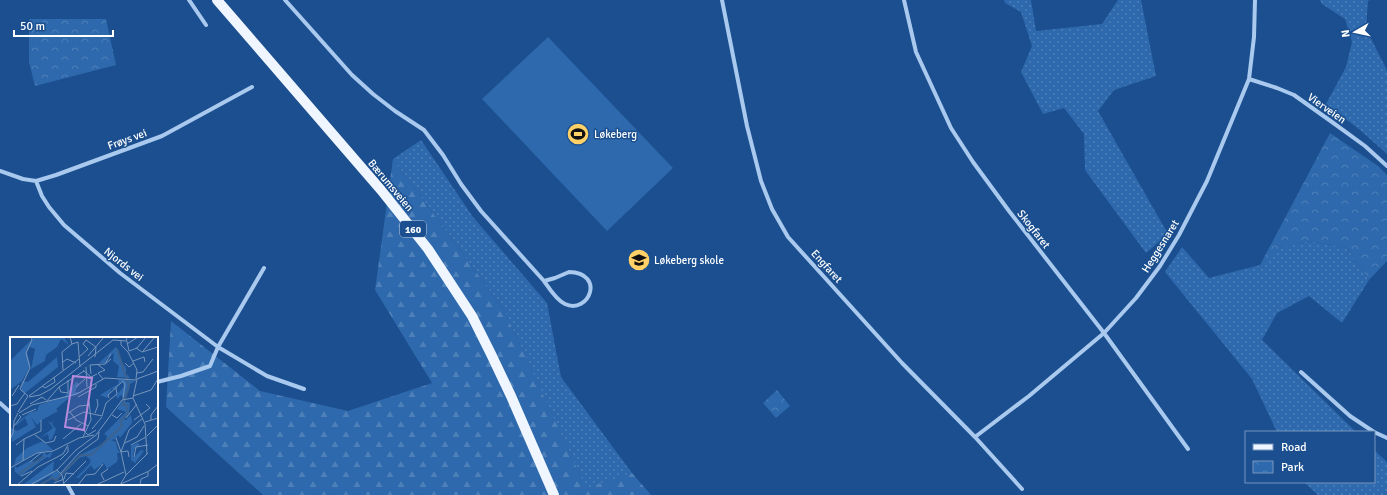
<svg xmlns="http://www.w3.org/2000/svg" width="1387" height="495" font-family="Signika,sans-serif">
<defs>
<pattern id="grass-dots" width="8" height="8" patternUnits="userSpaceOnUse"><rect width="8" height="8" fill="#2e69ad"/><path d="M2 2h.1M6 6h.1" fill="none" stroke="#4d80b9" stroke-width="1.8" stroke-linecap="round"/></pattern>
<pattern id="forest-firs" width="22" height="20" patternUnits="userSpaceOnUse"><rect width="22" height="20" fill="#2e69ad"/><path d="M5 1l3.5 6h-7zM16 11l3.5 6h-7z" fill="#4d80b9"/></pattern>
<pattern id="park-crowns" width="20" height="18" patternUnits="userSpaceOnUse"><rect width="20" height="18" fill="#2e69ad"/><path d="M2 6a3 3 0 1 1 6 0M12 15a3 3 0 1 1 6 0" fill="none" stroke="#4d80b9"/></pattern>
</defs>
<rect width="100%" height="100%" fill="#1b4f8f"/>
<path fill="url(#grass-dots)" d="M1004,0H1031L1036,31L1102,24L1118,0H1141L1156,76L1114,90L1098,111L1168,234L1146,253L1085,170L1084,134L1064,108L1043,114L1021,72L1032,46L1021,12L1005,3Z
M1320,0H1370L1368,1L1366,29L1387,70V154L1360,130L1326,104L1346,67L1352,42L1345,19L1322,4Z
M421,140L473,217L547,303L561,377L632,473L586,489L504,310L393,159Z
M1310,241L1347,248L1369,280L1342,323L1309,296L1277,313L1262,340L1356,432H1277L1252,379L1165,272L1182,247L1209,278L1260,265L1278,248Z
M1374,450L1387,462V495H1318L1304,482H1374Z"/>
<path fill="url(#forest-firs)" d="M393,159L504,310L586,488L632,473L651,495H263L166,407L171,321L260,391L348,411L432,383L375,290Z"/>
<path fill="url(#park-crowns)" d="M29,19H106L116,65L35,86L29,62Z
M1330,133L1378,166L1387,175V261L1369,280L1347,248L1310,241L1279,248L1260,265Z
M777,390L790,406L776,418L763,403Z"/>
<path fill="#2e69ad" d="M548,37L673,168L607,231L482,99Z"/>
<g fill="none" stroke-linecap="round" stroke-linejoin="round">
<path stroke="#a9c9ee" stroke-width="4" d="M189,0L206,25
M285,0L352,75L373,94L395,111L424,130L443,155L461,184L481,211L544,281
M722,0L747,126L761,181L772,209L788,237L902,363L975,437L1022,489
M904,0L916,52L951,128L973,162L1009,211L1104,333L1188,449
M1249,79L1277,88L1294,95L1332,122L1365,146L1387,166
M0,171L23,179L36,181L56,175L162,136L252,87
M36,181L42,196L49,207L64,225L120,273L218,347L267,376L304,389
M569,272C606,273 589,315 565,304C556,300 549,288 544,281L555,278Z
M1301,372L1350,416L1374,432
M157,382L181,376L210,366L218,347L264,268
M0,403L11,413
M1374,432L1387,438
M975,437L1029,396L1104,333L1136,298L1160,266L1179,235L1207,181L1249,79L1254,37L1255,0
M67,484L73,495"/>
<path stroke="#f0f6ff" stroke-width="10" d="M217,0L381,190L428,249L451,284L472,316L491,354L511,396L554,495"/>
</g>
<defs>
<g id="stadium-disc" transform="scale(1.15)"><circle r="9.5" fill="#ffd166" stroke="#1b4f8f"/><path d="M0-5a6.5 5 0 1 0 0 10a6.5 5 0 1 0 0-10ZM-3.5-1.8h7v3.6h-7Z" fill="#111"/></g>
<g id="school-disc" transform="scale(1.15)"><circle r="9.5" fill="#ffd166" stroke="#1b4f8f"/><path d="M0-5L7-2L0 1L-7-2ZM-4 1L0 2.5L4 1V4Q0 6-4 4Z" fill="#111"/></g>
</defs>
<g fill-rule="evenodd">
<use href="#stadium-disc" x="578" y="134"/>
<use href="#school-disc" x="639" y="260"/>
</g>
<g text-anchor="middle" stroke-width="3" stroke-linejoin="round" paint-order="stroke">
<rect fill="#1b4f8f" stroke="#bbcadd" stroke-width="1" x="400" y="221" width="26" height="16" rx="3"/>
<g font-size="10" font-weight="bold" fill="#fff">
<text x="413" y="233">160</text>
</g>
<g font-size="11" fill="#fff" stroke="#1b4f8f">
<text transform="translate(1327 108) rotate(35)" y="4">Vierveien</text>
<text transform="translate(127 139) rotate(-20)" y="4">Frøys vei</text>
<text transform="translate(391 185) rotate(50)" y="4">Bærumsveien</text>
<text transform="translate(1034 229) rotate(52)" y="4">Skogfaret</text>
<text transform="translate(1160 246) rotate(-58)" y="4">Heggesnaret</text>
<text transform="translate(124 264) rotate(38)" y="4">Njords vei</text>
<text transform="translate(827 266) rotate(48)" y="4">Engfaret</text>
</g>
<g font-size="11" fill="#fff" stroke="#1b4f8f" text-anchor="start">
<text x="594" y="138">Løkeberg</text>
<text x="654" y="264">Løkeberg skole</text>
</g>
</g>
<g transform="translate(10 337)">
<rect width="148" height="148" fill="#1b4f8f"/>
<path d="M44,83L42,87L46,92L42,102L39,103L38,97L30,101L43,91L38,84L41,86ZM128,106L130,108L124,112L123,121L131,113L134,114L125,126L121,123V109ZM43,114L40,121L37,120L10,139L5,135L4,129L7,131L19,124L28,125L32,121L33,115L37,118Z" fill="#2e69ad"/>
<path d="M24,0H57L55,2L59,8L51,2L47,10L36,18L35,24L21,32L25,12L20,10L17,15L20,27L18,34L12,44L18,45L47,20L48,30L15,56L11,54L12,44L0,53V24ZM106,10L107,11L109,21L116,31V37L120,41L107,40L109,29L103,24L104,16L97,21L95,26H89ZM109,42L125,44L120,47L115,61L110,58L108,62L106,59L114,49L112,44L104,53L102,51L97,61L90,58L108,47ZM66,45L69,46L65,55H73L60,60L46,72L48,74L32,83L27,88L21,80L26,90L2,105L0,90L7,94L18,88L15,81L7,88H4L21,75L27,74L29,68L55,59ZM112,64L120,66L119,77L114,82L116,83L121,78L122,86L110,101L108,98L106,102L101,103L106,105L107,110L105,122L108,124L97,132L94,126L84,133L81,128L69,141H66L82,124L76,119L69,121L68,119L95,106L97,99L94,97L116,75L107,72ZM33,104L43,113L26,116L4,128L6,121L17,111ZM44,124L43,135L48,134L51,138L46,143L39,141L43,137L23,148H13Z" fill="#2e69ad"/>
<path d="M96,105L106,109L110,116H107L108,123H105L101,130L105,120L98,130L91,122L83,128L80,126L81,122L77,119Z" fill="#2e69ad"/>
<path fill="none" stroke="#3c6290" stroke-width="2" d="M9,137L34,119M30,148L42,141L46,143L71,118H81L112,89L110,85L118,76L117,68H113L119,49L107,12"/>
<path fill="none" stroke="#7695bc" stroke-width="1" d="M60,0L62,7L68,5L70,30M116,0L119,14M111,3V8L118,15M117,7L128,0M126,11L132,15L148,10M119,14L127,11L136,0M133,14L145,0M118,15L127,33L126,42M78,19L94,0M69,20L78,12L73,7L76,3L86,10L85,20M101,22L95,27L101,17M123,24L134,20L135,25M53,25L57,22L66,26M115,26L119,30L124,26M87,27L95,33L88,36L93,42M76,30L77,50M53,33L52,15L62,7M73,33L81,40L87,37M127,36L133,35L143,22M81,37L80,28L95,27M127,42L123,61L135,87L137,117M127,42L148,34M32,49L35,51L45,45L44,40M49,50L51,55L58,56V43M66,50L75,42M2,59L9,48M18,59L10,52L20,31L16,16L22,3L21,0M19,59L69,22M123,59L141,53L148,42M19,60L30,58L41,52L103,3L116,4M68,60L86,50V47M99,61L98,58L113,44L115,47L113,62M36,65L49,50L74,34M20,67L32,60L36,63M0,69L7,67L15,56M8,75L18,59M60,75L66,83L78,89M9,76L22,68L67,57L95,41L126,43M58,76L69,69L80,68M85,76L88,68L87,62M12,78L26,72M102,78L107,81L112,76M116,81L127,67M58,83L74,75L92,79L96,66L107,57L106,51M124,83L140,71L136,67M141,83V78L148,69M135,85L148,81M4,89L11,80L9,78M82,92L92,80M74,94L78,98L86,93M25,98L36,106M137,99L148,88M73,100L81,83L79,64M106,101L111,115M0,102L3,96L4,84L8,76M14,102L31,94V83M53,102L71,87M36,106L44,104L46,99M115,106L127,100L134,89M6,108L14,102L13,124M121,108L136,100M111,115L119,93L133,81M124,120L126,110L138,108M50,123L58,115V110M20,125L32,115M0,131L27,116L43,114L69,101L84,98M47,133L52,138L54,148M51,136L69,116L88,102L89,95M116,138L111,115L118,114L119,120M11,139L22,134M94,143L91,137L98,132M44,146L54,142L56,136L64,137M54,146L76,124M111,147L139,134L148,127M7,148L28,130L53,117L58,108M20,148L47,133L66,113L86,98L112,63L123,61M68,148L76,138L85,137L93,127M86,148L114,135M110,148L116,138L138,116M130,148L131,142L138,139V135"/>
<path fill="#b68bdc" fill-opacity="0.15" stroke="#b68bdc" stroke-width="2" d="M63,39L82,41L74,93L55,90Z"/>
<rect width="148" height="148" fill="none" stroke="#fff" stroke-width="2"/>
</g>
<rect x="1245" y="431" width="130" height="52" fill="#1b4f8f" stroke="#7695bc"/>
<rect x="1253" y="444" width="20" height="6" fill="#f0f6ff" stroke="#7695bc"/>
<text x="1281" y="451" font-size="12" fill="#ffffff">Road</text>
<rect x="1253" y="461" width="20" height="12" fill="url(#park-crowns)" stroke="#7695bc"/>
<text x="1281" y="471" font-size="12" fill="#ffffff">Park</text>
<g transform="translate(1355 32) rotate(261)" stroke="#1b4f8f" stroke-width="3" paint-order="stroke">
<path d="M0-3L7 15L0 10L-7 15Z" fill="#ffffff"/>
<text y="-6" font-size="11" font-weight="bold" text-anchor="middle" fill="#ffffff">N</text>
</g>
<path d="M14 30v6h99v-6" fill="none" stroke="#ffffff" stroke-width="2"/>
<text x="20" y="30" font-size="12" fill="#ffffff" stroke="#1b4f8f" stroke-width="3" paint-order="stroke">50 m</text>
</svg>
